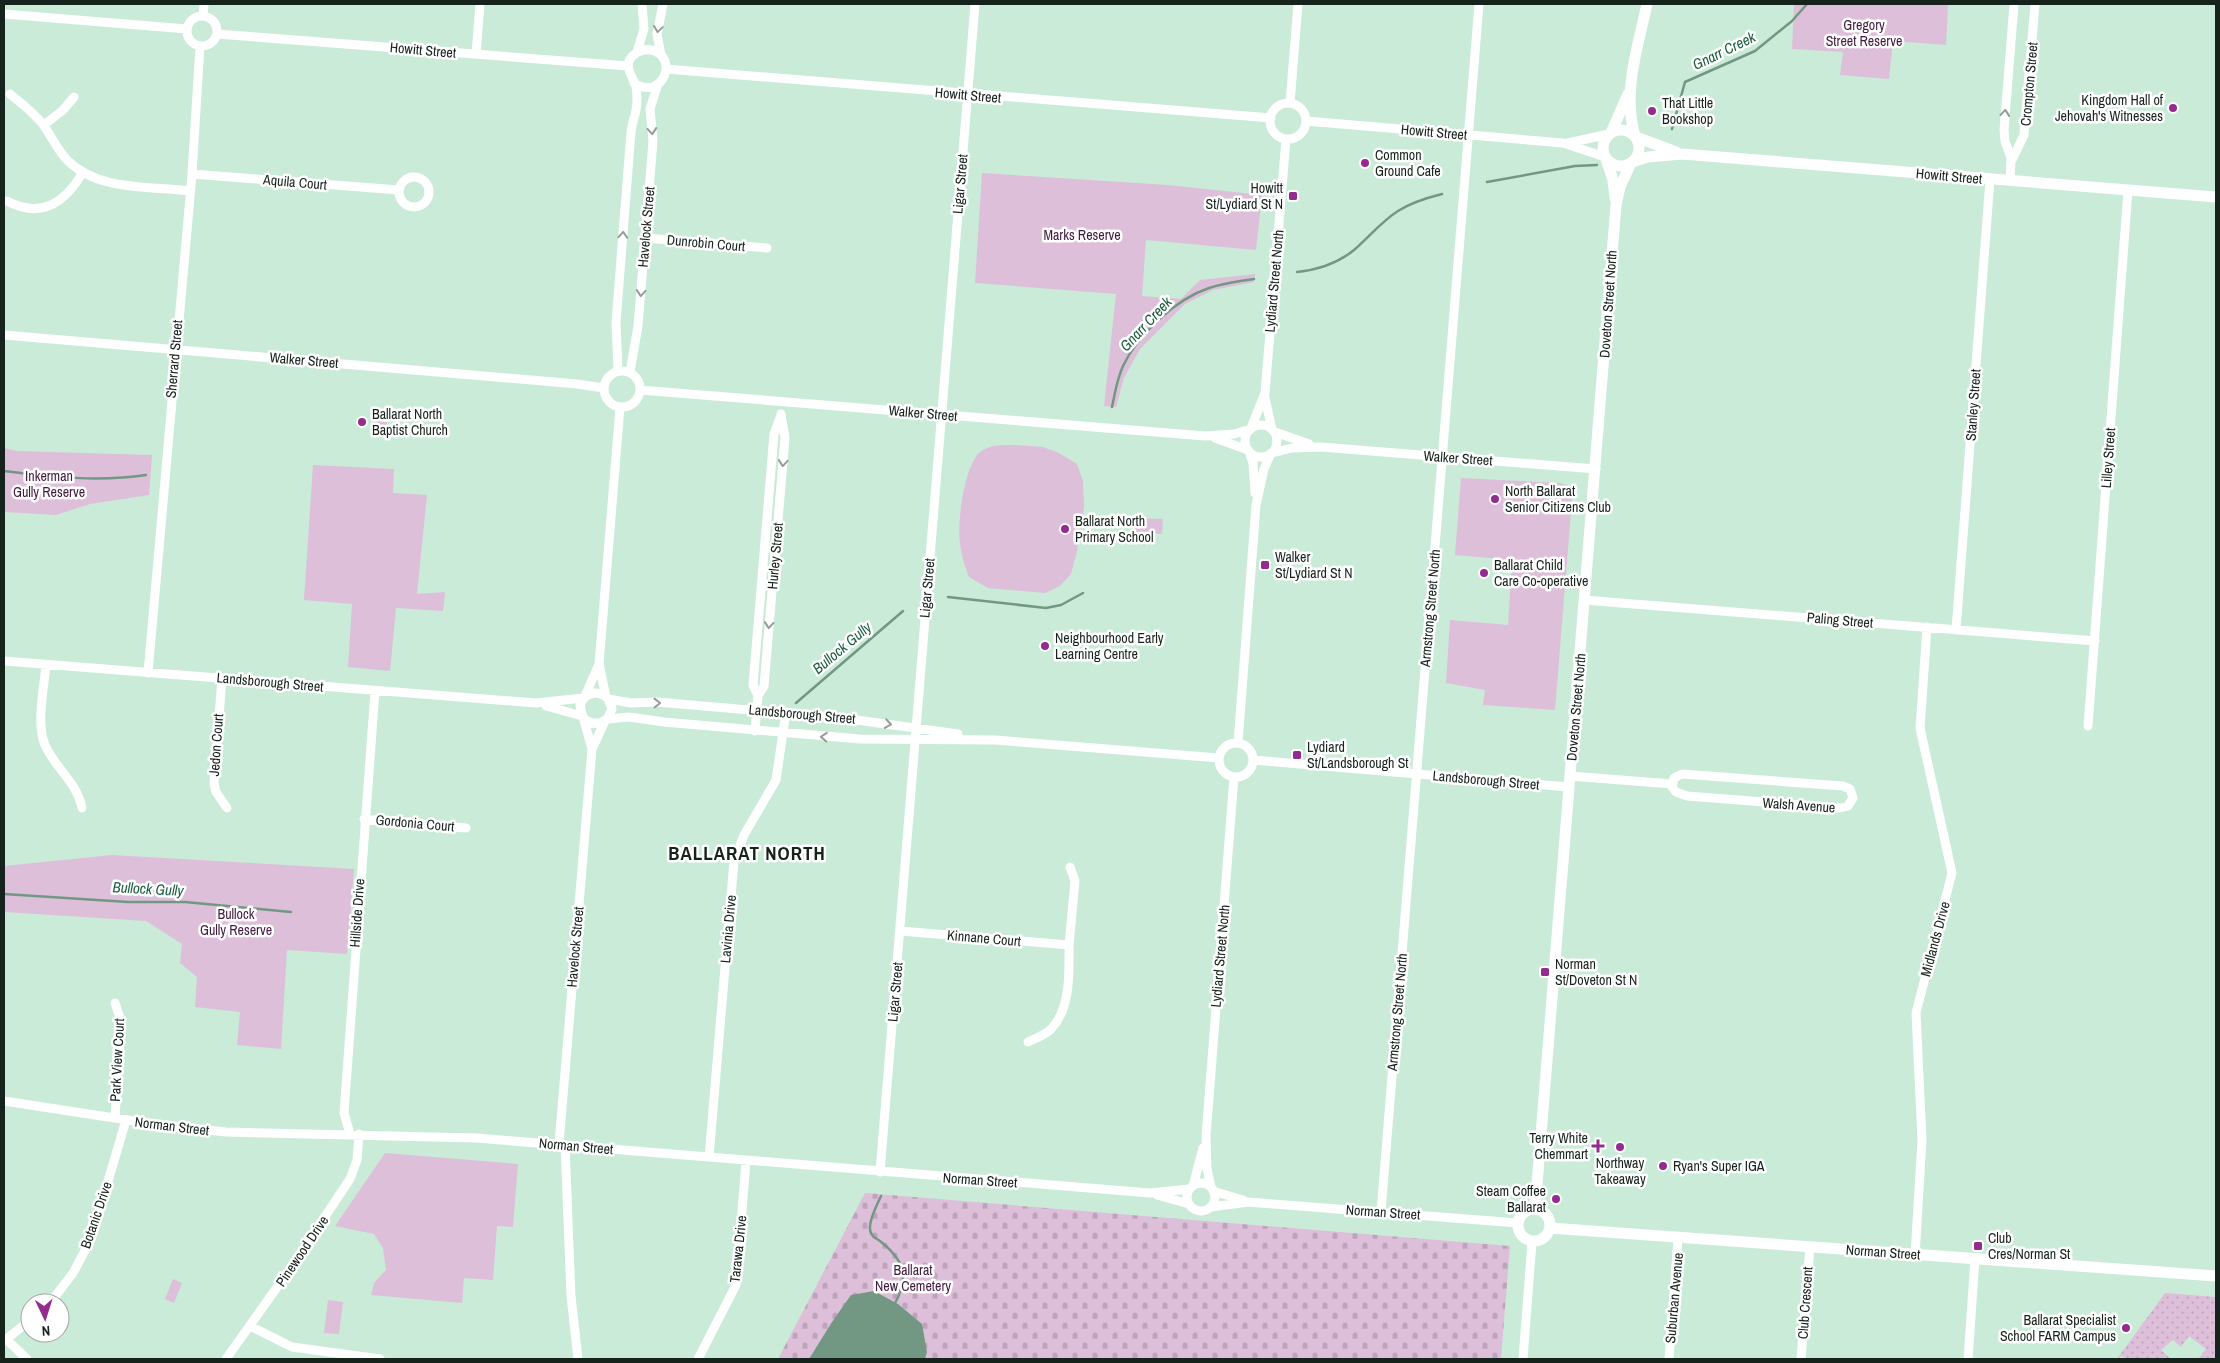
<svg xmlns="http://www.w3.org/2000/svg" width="2220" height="1363" font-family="'Archivo Narrow',sans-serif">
<defs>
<pattern id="grass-dots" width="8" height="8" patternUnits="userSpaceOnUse" patternTransform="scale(1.25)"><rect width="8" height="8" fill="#debfda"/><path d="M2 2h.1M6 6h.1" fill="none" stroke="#bea4ba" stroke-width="1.8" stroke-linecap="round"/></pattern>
<pattern id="cemetery-stones" width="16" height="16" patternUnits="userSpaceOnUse" patternTransform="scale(1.25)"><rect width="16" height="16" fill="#debfda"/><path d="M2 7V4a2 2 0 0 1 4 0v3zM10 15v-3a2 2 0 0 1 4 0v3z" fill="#bea4ba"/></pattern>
</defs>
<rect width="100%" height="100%" fill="#c9ebd8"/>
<path fill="url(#grass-dots)" d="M2165,1293L2216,1297V1359H2198L2206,1349L2189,1336L2181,1347L2173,1340L2161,1350L2171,1359H2127L2122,1356L2117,1359Z"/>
<path fill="url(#cemetery-stones)" d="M865,1193L1510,1246L1501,1359H778Z"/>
<path fill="#debfda" d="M1796,4H1948L1946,45L1893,41L1889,79L1840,75L1843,52L1792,49L1794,6Z
M982,173L1168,185L1262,195L1256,250L1146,240L1142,296L1181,299L1200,280L1255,274L1254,282L1213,290L1185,304L1140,349L1124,378L1116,407L1104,406L1116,294L975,283Z
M374,421L387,422L386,436L373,435Z
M1016,445L1043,447L1059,453L1077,464L1083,481L1084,507L1077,551L1071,574L1060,586L1045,593L988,588L969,577C965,566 961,555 960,543C957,523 964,468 979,453C989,444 1004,445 1016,445Z
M4,448L16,451L152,455L149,495L90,504L56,515L4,512Z
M313,465L394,469L393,493L427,495L417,594L445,592L443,611L396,608L390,671L348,667L352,604L304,600Z
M1461,478L1560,483L1573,487L1555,710L1483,705L1485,690L1446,683L1450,620L1508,625L1512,560L1455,555Z
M1136,518L1163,519L1162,534L1135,532Z
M112,855L354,869L347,954L287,950L281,1049L237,1045L240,1012L195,1007L197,977L180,963L182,944L146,921L4,912V866Z
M385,1153L518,1164L513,1227L497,1226L493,1280L464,1278L462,1303L371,1295L374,1283L386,1270L383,1248L374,1234L335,1226Z
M173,1279L182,1283L174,1303L165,1299Z
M328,1300L343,1302L339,1334L324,1333Z"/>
<path fill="#729883" d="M874,1291L898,1304L922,1324L927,1352L925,1359H809L832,1322L851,1295Z"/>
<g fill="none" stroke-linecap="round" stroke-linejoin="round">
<path stroke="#729883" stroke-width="2.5" d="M1672,129L1685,82L1755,51L1792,21L1807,4
M1487,182L1575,166L1597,165
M1297,272C1317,270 1338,263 1354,250C1369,237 1382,221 1398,211C1412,202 1426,198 1442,194
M1112,407C1115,393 1117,379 1123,366C1138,334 1176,299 1209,288C1224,283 1239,281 1254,279
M4,471C51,477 99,482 146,475
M948,597L1046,608L1061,605L1083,593
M796,703L903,611
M4,894L128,902H185L291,912
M881,1196C877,1205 869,1219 870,1229C870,1235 875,1238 880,1241C905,1261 910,1277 894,1305"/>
<path stroke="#fff" stroke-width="9" d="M4,14L187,29
M187 31a15 15 0 1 1 30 0a15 15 0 1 1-30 0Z
M203,16L204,4
M217,34L628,66
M637,52L644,29L642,4
M476,54L480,4
M661,55L657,34L663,4
M666,69L1271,118
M10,94C21,103 33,112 42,123C51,135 57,150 68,161C99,191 149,186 189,191
M1290,103L1298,4
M1270 121a18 18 0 1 1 36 0a18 18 0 1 1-36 0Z
M1306,121L1563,143L1605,157
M44,125L63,110L74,97
M1568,143L1609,134
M2012,160L2024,135L2035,4
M192,174L399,190
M399 192a15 15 0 1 1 30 0a15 15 0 1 1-30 0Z
M2010,181L2011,158L2005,141L2004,130L2014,4
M7,201C41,219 65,203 83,172
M645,238L767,248
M4,335L577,384L604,388
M604 389a18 18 0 1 1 36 0a18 18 0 1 1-36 0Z
M618,371L616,322L631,132C632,122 637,112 637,102C637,97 637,88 635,83C629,72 623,62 636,53C641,50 646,49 651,50C680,56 663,102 634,83
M630,372L638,326L653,141L650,109L658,84
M640,390L1205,436L1234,434L1251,429
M1265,398L1272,430
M1245 441a16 16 0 1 1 32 0a16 16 0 1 1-32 0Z
M1251,428L1265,393L1286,139
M1275,432L1309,444
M1215,438L1248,450
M1249,451L1253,463L1255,493
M1272,453L1292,448L1321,447L1596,469
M1584,600L2095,641
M1956,630L1990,179
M4,661L536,703L583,698
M46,665C44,687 36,724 45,745C55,768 77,782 82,808
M148,673L192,174L200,46
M222,678L214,783L216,792L227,808
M585,696L599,664
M758,696L764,686L785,438L781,414
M606,697L599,664L620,407
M608,699L631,703L657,702L842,718L958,734
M546,706L582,716
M607,719L629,717L664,722L860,739L995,740L1219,758
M2088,726L2128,190
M755,731L758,696L753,685L774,434L781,415
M1219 760a17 17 0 1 1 34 0a17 17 0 1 1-34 0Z
M1238,743L1256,505L1264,469L1271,453
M592,749L605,721
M1253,760L1569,787
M1682,774L1843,786L1850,789L1853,798L1848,806L1840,808L1687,796L1676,792L1672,787L1674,778Z
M1570,776L1672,784
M364,819L466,828
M900,931L1069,945C1069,972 1071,1007 1052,1028C1046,1035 1036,1038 1028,1042
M1069,945L1075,881L1070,867
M4,1101L160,1125L226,1132L476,1138L1150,1193L1189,1189
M115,1118L121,1021L115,1003
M350,1134L344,1113L375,691
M559,1144L592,749L580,706C584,692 598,689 608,699L612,709L607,719C599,725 591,725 583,718
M565,1145L571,1296L578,1359
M709,1157L734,861L744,835L776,780L786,712
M880,1172L975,4
M1187 1197a14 14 0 1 1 28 0a14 14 0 1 1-28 0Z
M1193,1186L1203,1148
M1211,1187L1207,1169L1206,1136L1234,777
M1213,1191L1243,1200
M1157,1195L1189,1204
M1211,1207L1248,1202L1518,1223
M1381,1212L1479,4
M1915,1255L1922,1140L1916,1013L1952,873L1920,728L1927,627
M50,1303L73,1273L91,1239L126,1120
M250,1326L292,1347L380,1359
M6,1339L27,1359
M4,1341L30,1320
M226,1359L290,1269L350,1179L357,1160L359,1134
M698,1359L736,1285L746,1161
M1523,1359L1532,1242
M1669,1359L1678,1238
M1801,1359L1810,1247
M1968,1359L1975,1259"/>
<path stroke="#fff" stroke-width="11" d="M1603 148a18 18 0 1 1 36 0a18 18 0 1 1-36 0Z
M1611,133L1628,94
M1635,136C1622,92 1638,47 1647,4
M1636,137L1676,152
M1606,159L1613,180L1615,198
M1632,162L1648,157L1682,154L2216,197
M1518 1225a16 16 0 1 1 32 0a16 16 0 1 1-32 0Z
M1535,1209L1616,205L1620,187L1631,163
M1550,1228L2216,1276"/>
</g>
<defs><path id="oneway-chevron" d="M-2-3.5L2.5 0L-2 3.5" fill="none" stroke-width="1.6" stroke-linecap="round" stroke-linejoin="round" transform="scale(1.25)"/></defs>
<g stroke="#969c99">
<use href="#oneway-chevron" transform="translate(658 29) rotate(98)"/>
<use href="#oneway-chevron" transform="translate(2005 113) rotate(-85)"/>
<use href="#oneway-chevron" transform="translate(652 131) rotate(85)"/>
<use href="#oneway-chevron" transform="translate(623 235) rotate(-86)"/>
<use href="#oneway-chevron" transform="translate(641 293) rotate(95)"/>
<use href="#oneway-chevron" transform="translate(783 463) rotate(95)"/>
<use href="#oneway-chevron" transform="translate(769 625) rotate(95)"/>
<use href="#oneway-chevron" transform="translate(657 703) rotate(-1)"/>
<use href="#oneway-chevron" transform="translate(888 724) rotate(9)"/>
<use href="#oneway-chevron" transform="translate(824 737) rotate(-176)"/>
</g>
<g fill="#942c90" stroke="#fff" stroke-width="2">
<circle cx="2173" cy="108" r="5"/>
<circle cx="1652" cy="111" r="5"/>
<circle cx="1365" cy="163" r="5"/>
<rect x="1288" y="191" width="10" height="10" rx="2.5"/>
<circle cx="362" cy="422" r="5"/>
<circle cx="1495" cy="499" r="5"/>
<circle cx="1065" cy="529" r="5"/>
<rect x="1260" y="560" width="10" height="10" rx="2.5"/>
<circle cx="1484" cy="573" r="5"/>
<circle cx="1045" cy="646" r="5"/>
<rect x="1292" y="750" width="10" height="10" rx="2.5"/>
<rect x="1540" y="967" width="10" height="10" rx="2.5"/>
<path d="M1595.5 1138.5h5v5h5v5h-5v5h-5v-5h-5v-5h5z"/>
<circle cx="1620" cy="1147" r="5"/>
<circle cx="1663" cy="1166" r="5"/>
<circle cx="1556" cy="1199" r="5"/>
<rect x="1973" y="1241" width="10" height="10" rx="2.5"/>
<circle cx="2126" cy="1328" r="5"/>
</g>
<g text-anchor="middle" stroke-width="5" stroke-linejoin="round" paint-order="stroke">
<g font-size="14" fill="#421b40" stroke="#fff">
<text x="1864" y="30">Gregory<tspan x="1864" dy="16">Street Reserve</tspan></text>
<text x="1082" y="240">Marks Reserve</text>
<text x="49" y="481">Inkerman<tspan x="49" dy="16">Gully Reserve</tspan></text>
<text x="236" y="919">Bullock<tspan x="236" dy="16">Gully Reserve</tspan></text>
<text x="913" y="1275">Ballarat<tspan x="913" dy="16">New Cemetery</tspan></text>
</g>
<g font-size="14" fill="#16221c" stroke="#fff">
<text transform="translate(423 50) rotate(5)" y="5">Howitt Street</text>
<text transform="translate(2029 84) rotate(-85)" y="5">Crompton Street</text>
<text transform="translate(968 95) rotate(5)" y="5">Howitt Street</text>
<text transform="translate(1434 132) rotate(5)" y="5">Howitt Street</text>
<text transform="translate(1949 176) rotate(5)" y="5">Howitt Street</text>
<text transform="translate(295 182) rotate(5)" y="5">Aquila Court</text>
<text transform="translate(960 184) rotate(-85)" y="5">Ligar Street</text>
<text transform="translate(646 227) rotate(-85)" y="5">Havelock Street</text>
<text transform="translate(706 243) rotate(5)" y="5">Dunrobin Court</text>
<text transform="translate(1274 281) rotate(-85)" y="5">Lydiard Street North</text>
<text transform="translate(1608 304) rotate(-86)" y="5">Doveton Street North</text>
<text transform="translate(174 359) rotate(-85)" y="5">Sherrard Street</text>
<text transform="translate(304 360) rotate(5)" y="5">Walker Street</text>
<text transform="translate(1973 405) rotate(-86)" y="5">Stanley Street</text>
<text transform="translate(923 413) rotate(5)" y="5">Walker Street</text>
<text transform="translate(1458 458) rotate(4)" y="5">Walker Street</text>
<text transform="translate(2108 458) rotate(-86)" y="5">Lilley Street</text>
<text transform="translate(775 556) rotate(-85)" y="5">Hurley Street</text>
<text transform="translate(927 588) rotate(-85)" y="5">Ligar Street</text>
<text transform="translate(1430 608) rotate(-85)" y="5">Armstrong Street North</text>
<text transform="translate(1840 620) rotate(5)" y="5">Paling Street</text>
<text transform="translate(270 682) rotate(5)" y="5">Landsborough Street</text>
<text transform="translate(1576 707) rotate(-85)" y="5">Doveton Street North</text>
<text transform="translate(802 714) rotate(5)" y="5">Landsborough Street</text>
<text transform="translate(216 745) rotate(-86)" y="5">Jedon Court</text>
<text transform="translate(1486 780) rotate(5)" y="5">Landsborough Street</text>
<text transform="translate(1799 805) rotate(4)" y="5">Walsh Avenue</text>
<text transform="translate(415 823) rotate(5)" y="5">Gordonia Court</text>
<text transform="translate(357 913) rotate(-86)" y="5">Hillside Drive</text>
<text transform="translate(728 929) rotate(-85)" y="5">Lavinia Drive</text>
<text transform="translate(984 938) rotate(5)" y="5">Kinnane Court</text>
<text transform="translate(1935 939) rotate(-75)" y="5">Midlands Drive</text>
<text transform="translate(575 947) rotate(-85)" y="5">Havelock Street</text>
<text transform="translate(1220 956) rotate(-85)" y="5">Lydiard Street North</text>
<text transform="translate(895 992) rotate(-85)" y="5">Ligar Street</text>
<text transform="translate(1397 1012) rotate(-85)" y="5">Armstrong Street North</text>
<text transform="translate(117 1060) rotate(-87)" y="5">Park View Court</text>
<text transform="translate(172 1126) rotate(7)" y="5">Norman Street</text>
<text transform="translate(576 1146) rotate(5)" y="5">Norman Street</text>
<text transform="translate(980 1180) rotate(4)" y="5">Norman Street</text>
<text transform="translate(1383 1212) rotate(4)" y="5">Norman Street</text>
<text transform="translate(96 1215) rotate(-71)" y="5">Botanic Drive</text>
<text transform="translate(738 1249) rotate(-84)" y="5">Tarawa Drive</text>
<text transform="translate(302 1251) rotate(-56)" y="5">Pinewood Drive</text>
<text transform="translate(1883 1252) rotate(4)" y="5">Norman Street</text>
<text transform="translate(1674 1298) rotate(-85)" y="5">Suburban Avenue</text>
<text transform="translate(1805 1303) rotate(-86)" y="5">Club Crescent</text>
</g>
<g font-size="14" fill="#16221c" stroke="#fff" text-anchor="start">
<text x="2163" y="105" text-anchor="end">Kingdom Hall of<tspan x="2163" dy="16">Jehovah's Witnesses</tspan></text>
<text x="1662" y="108">That Little<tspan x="1662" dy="16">Bookshop</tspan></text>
<text x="1375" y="160">Common<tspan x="1375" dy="16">Ground Cafe</tspan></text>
<text x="1283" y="193" text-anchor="end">Howitt<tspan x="1283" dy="16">St/Lydiard St N</tspan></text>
<text x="372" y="419">Ballarat North<tspan x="372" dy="16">Baptist Church</tspan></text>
<text x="1505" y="496">North Ballarat<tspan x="1505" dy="16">Senior Citizens Club</tspan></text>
<text x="1075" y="526">Ballarat North<tspan x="1075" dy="16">Primary School</tspan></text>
<text x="1275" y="562">Walker<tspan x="1275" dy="16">St/Lydiard St N</tspan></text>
<text x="1494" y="570">Ballarat Child<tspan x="1494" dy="16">Care Co-operative</tspan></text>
<text x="1055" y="643">Neighbourhood Early<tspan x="1055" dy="16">Learning Centre</tspan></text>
<text x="1307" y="752">Lydiard<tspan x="1307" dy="16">St/Landsborough St</tspan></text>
<text x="1555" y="969">Norman<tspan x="1555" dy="16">St/Doveton St N</tspan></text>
<text x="1588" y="1143" text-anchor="end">Terry White<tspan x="1588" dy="16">Chemmart</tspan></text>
<text x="1620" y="1168" text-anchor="middle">Northway<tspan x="1620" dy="16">Takeaway</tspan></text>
<text x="1673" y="1171">Ryan's Super IGA</text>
<text x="1546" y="1196" text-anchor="end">Steam Coffee<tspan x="1546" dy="16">Ballarat</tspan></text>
<text x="1988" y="1243">Club<tspan x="1988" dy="16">Cres/Norman St</tspan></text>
<text x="2116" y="1325" text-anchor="end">Ballarat Specialist<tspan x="2116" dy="16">School FARM Campus</tspan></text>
</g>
<g font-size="15" font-style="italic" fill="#1b5d40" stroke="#fff">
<text transform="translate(1724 51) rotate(-26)" y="5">Gnarr Creek</text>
<text transform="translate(1146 324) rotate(-47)" y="5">Gnarr Creek</text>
<text transform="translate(842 648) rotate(-40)" y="5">Bullock Gully</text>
<text transform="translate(148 889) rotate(3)" y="5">Bullock Gully</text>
</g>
<g font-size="19" font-weight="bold" letter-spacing="1" fill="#16221c" stroke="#fff">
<text x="747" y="860">BALLARAT NORTH</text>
</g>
</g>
<rect width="2220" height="1363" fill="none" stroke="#16221c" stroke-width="10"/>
<g transform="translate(45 1318) rotate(176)"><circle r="24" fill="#ffffff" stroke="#a2a7a4"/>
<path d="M0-4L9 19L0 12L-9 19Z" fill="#942c90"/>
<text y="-8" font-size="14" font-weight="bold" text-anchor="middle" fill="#16221c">N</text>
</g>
</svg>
